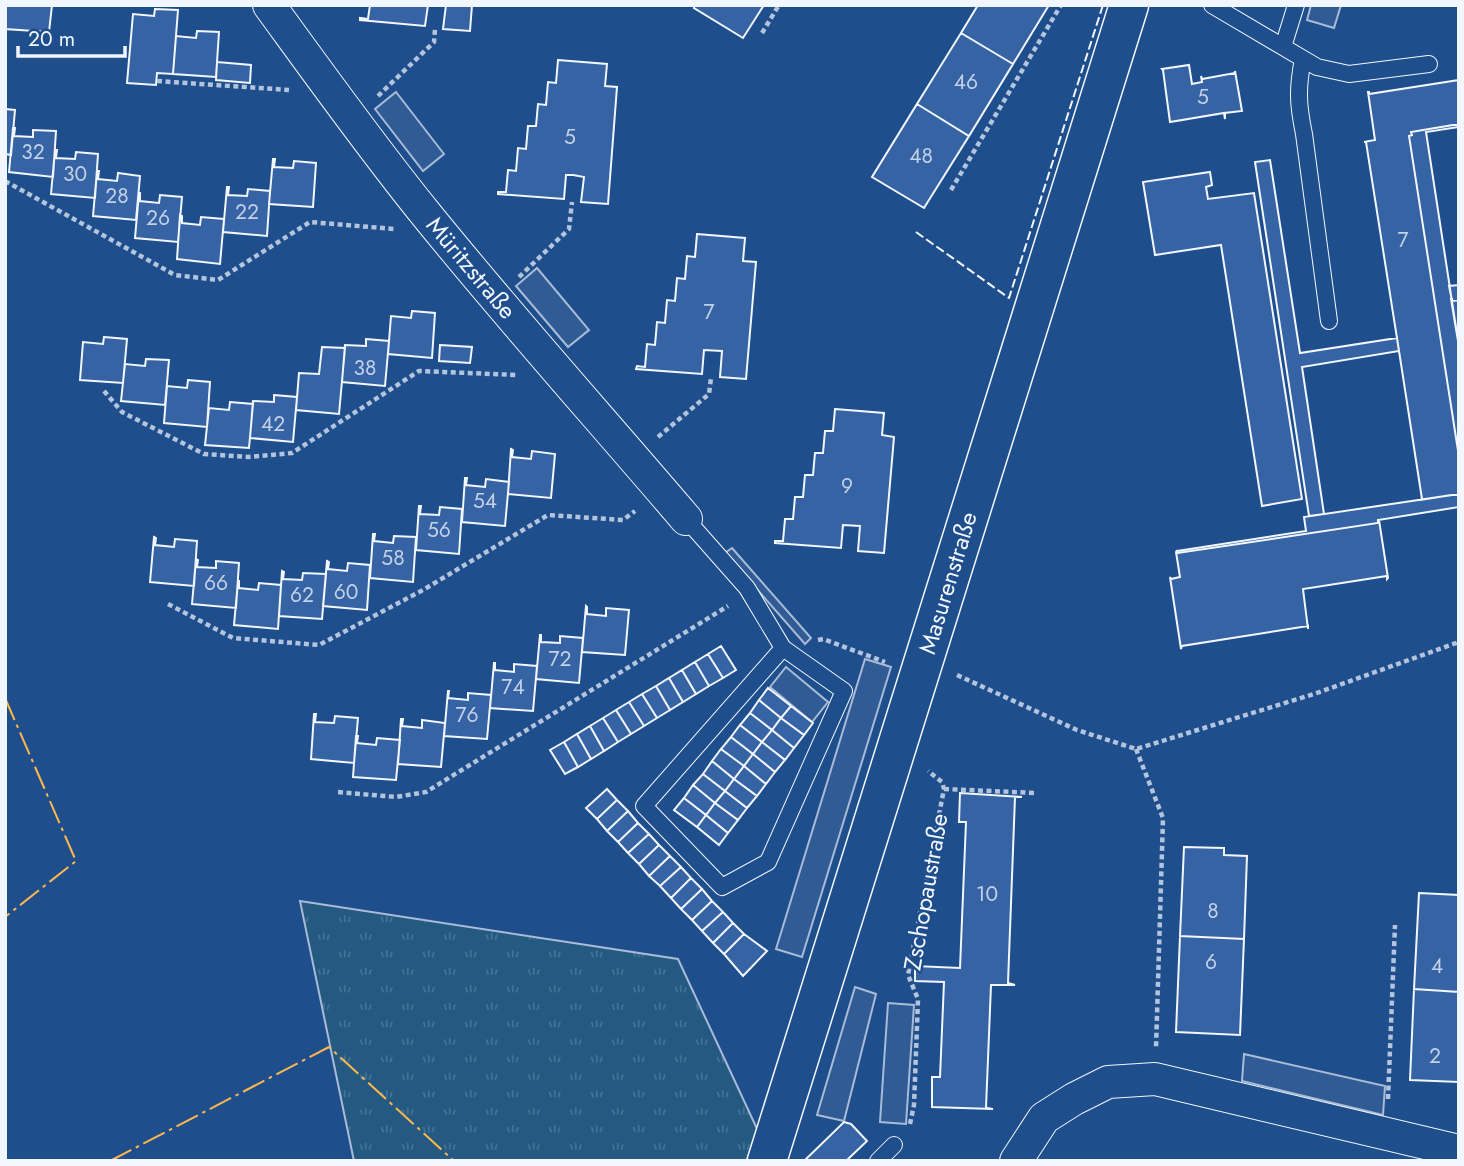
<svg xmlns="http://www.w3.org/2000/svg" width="1464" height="1166" font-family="Jost,sans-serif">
<defs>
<pattern id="grass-tufts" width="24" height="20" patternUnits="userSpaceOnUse" patternTransform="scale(1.75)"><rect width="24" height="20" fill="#245a82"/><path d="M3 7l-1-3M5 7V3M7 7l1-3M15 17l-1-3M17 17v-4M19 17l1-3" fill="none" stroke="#447295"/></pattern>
</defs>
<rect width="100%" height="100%" fill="#1f4e8c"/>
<path fill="url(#grass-tufts)" stroke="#a8bbd7" stroke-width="2" d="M300,901L678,959L759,1133L746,1161H354Z"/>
<path fill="#305b95" stroke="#a8bbd7" stroke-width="2" d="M1311,5H1341L1334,28L1307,20Z
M396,92L444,154L423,171L375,109Z
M537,268L589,330L568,347L516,286Z
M732,548L811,638L805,644L725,553Z
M865,659L891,667L802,957L776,949Z
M786,667L828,702L812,722L770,687Z
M855,987L876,994L844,1121L817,1115Z
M888,1003L914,1005L906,1124L880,1122Z
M1244,1054L1385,1086L1383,1115L1242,1081Z"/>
<path fill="#3563a3" stroke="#f2f6ff" stroke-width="2" d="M5,5H52L49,32L5,29Z
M370,5H428L425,26L360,20V18L368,19Z
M446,5H472L470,31L443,29Z
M695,5H764L743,38L694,8Z
M978,5H1049L1013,64L961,33Z
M155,9L178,10L173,74L157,73L156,85L127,83L133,14L154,16Z
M197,31L219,32L216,77L173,74L176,36L196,38Z
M961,33L1013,64L969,136L917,104Z
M558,60L607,64L605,86L617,87L608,204L581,202L584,177L573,175H566L564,199L498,194V192H506L508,170L516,171L518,148L526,149L528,126H536L538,104L546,105L548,82L556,83Z
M217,62L251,65L250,83L216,80Z
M1189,65L1192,84L1202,82L1201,76L1202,79L1235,73V71L1242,111L1225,113V119L1224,113L1170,122L1163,70L1162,69Z
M1459,80V124L1411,132L1412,135L1409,136L1459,457V494L1420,500L1422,499L1399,351L1366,142H1364L1375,140L1368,92H1369V94Z
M917,104L969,136L924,208L872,177Z
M5,109L15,110L11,155L5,154Z
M1459,124V127L1426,132L1459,347V457L1409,136L1412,135L1411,132Z
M13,128H15L14,136L33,137V130L56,131L53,177L9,172Z
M55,150H57L56,158L75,159L76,152L98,154L95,198L51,194Z
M273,159H275L274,167L293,168L294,161L316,163L313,207L269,204Z
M1270,160L1300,353L1397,338L1399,351L1302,367L1324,514L1309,516L1255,162Z
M97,171H99L98,179L117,181L118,173L140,176L136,220L93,216Z
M1210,172L1212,185L1206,187L1208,199L1254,193L1302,499L1262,506L1221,245L1155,255L1143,182Z
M227,187H229L228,195L247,196L248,189L270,191L267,236L223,232Z
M139,193H140V201L159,203L160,195L182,197L178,242L135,238Z
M180,215L182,216V223L200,225L201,217L224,219L220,264L177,259Z
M697,234L745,238L743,261L756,262L746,379L720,377L722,351L704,350L702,374L636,369L637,366L645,367L647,344L655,345L657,322L665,323L667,300L675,301L677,278L685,279L687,256L695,257Z
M1459,285V300L1452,301L1449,286Z
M1451,299H1452V301L1459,300V347Z
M412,311L435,313L432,358L388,354L391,316L411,318Z
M104,337L127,339L123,383L80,380L83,342L103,344Z
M366,339L389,341L385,386L342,382L345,345L366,346Z
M440,345L472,347L470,363L439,361Z
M322,347L345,348L339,414L296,410L299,373L319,374Z
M146,359L169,360L165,405L121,401L125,364L145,366Z
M188,380L210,382L207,427L164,423L167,386L187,388Z
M274,395L297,397L293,442L250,438L253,401L274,402Z
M230,402L253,404L249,448L205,445L209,408L229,410Z
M835,409L884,413L882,435L894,437L884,553L858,551L860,526L843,525L841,548L775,543V541H783L785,519H793L795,497H803L805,475H813L815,453H823L825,431H833Z
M511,449L513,450L512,457L531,459L532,451L555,454L551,498L508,494Z
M465,478H467L466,485L485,487L486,479L509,482L505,526L462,522Z
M1459,494V507L1378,520V523L1178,553L1177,551L1306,531L1304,517Z
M419,506H421L420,514L439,515L440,507L462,509L459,554L416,550Z
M1378,520H1379L1388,578L1387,579V576L1303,589L1308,629V626L1182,646L1181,649L1170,577L1171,579L1180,577L1176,552L1177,551L1178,553L1378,523Z
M373,534H375L374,541L393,543L394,536L416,537L413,582L370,578Z
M154,537L156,538L155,545L174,547L175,539L197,541L194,586L150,582Z
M196,559L198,560L197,567L216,568V561L239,563L236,608L192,604Z
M327,561L329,562L328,569L347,571L348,563L370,565L367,610L323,606Z
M282,571L284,572L283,579L302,580L303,573L326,574L322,619L279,616Z
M238,581H239V588L258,590L259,583L281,585L278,629L234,625Z
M586,606L587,607V614L606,616V608L629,610L625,655L582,652Z
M540,635H541V642L560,643V636L583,638L579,683L536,679Z
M721,646L736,670L723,678L708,654Z
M708,654L723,678L709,686L695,662Z
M695,662L709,686L696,694L682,670Z
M494,663H495V670L514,672V664L537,666L533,711L490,708Z
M682,670L696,694L683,702L669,678Z
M669,678L683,702L670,710L656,686Z
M656,686L670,710L657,718L642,694Z
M768,688L791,706L781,718L759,700Z
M448,691H449L448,698L468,700V693L491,695L487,739L444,736Z
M642,694L657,718L644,726L629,702Z
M759,700L781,718L772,730L750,713Z
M629,702L644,726L631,734L616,710Z
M791,706L813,723L804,735L781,718Z
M616,710L631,734L618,742L603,718Z
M750,713L772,730L762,742L740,725Z
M314,714H316L315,722L334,723L335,716L358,718L354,763L311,759Z
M603,718L618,742L604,751L590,726Z
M781,718L804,735L794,748L772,730Z
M401,719H403L402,726L422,728V720L445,723L441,767L398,764Z
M740,725L762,742L753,754L731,737Z
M590,726L604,751L591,759L577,734Z
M772,730L794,748L785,760L762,742Z
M577,734L591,759L578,767L564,742Z
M356,736H358L357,743L376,745L377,738L400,740L396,780L353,777Z
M731,737L753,754L744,766L721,749Z
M564,742L578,767L565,774L550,750Z
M762,742L785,760L775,772L753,754Z
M721,749L744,766L734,779L712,761Z
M753,754L775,772L766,784L744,766Z
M712,761L734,779L725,791L703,774Z
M744,766L766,784L757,796L734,779Z
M703,774L725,791L715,803L693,785Z
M734,779L757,796L747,808L725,791Z
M693,785L715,803L706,815L684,798Z
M607,789L617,800L597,819L586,808Z
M725,791L747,808L738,820L715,803Z
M960,793L1022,797H1015L1008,983L1015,985H991L986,1108L993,1109L932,1107V1077H940L944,982L915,981V966L960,968L966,822H959Z
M684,798L706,815L697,827L674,810Z
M617,800L628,811L607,831L597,819Z
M715,803L738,820L728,833L706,815Z
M628,811L638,823L618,842L607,831Z
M706,815L728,833L719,845L697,827Z
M638,823L649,834L628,853L618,842Z
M649,834L659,845L639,864L628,853Z
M659,845L670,856L649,876L639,864Z
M1184,847L1224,848V855L1247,856L1244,939L1180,936Z
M670,856L681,867L660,886L649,876Z
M681,867L691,878L671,898L660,886Z
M691,878L702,889L681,909L671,898Z
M702,889L712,901L692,920L681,909Z
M1419,893L1459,895V992L1414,989Z
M712,901L723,912L702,931L692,920Z
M723,912L733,923L713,943L702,931Z
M733,923L744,934L724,954L713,943Z
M744,934L767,951L743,976L724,954Z
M1180,936L1244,939L1240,1035L1176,1032Z
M1414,989L1459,992V1082L1410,1080Z
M844,1122L851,1124L867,1141L846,1161H804Z"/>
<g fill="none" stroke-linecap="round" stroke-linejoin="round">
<g stroke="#f2f6ff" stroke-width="18">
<path id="lane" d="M1212,5L1317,67L1349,74L1429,64
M1283,47L1296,5
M1303,59C1297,89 1298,105 1304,134L1329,321
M686,519L747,588L783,648L844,691L768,862L722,887L644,806L783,648
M878,1161L894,1145"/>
</g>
<g stroke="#f2f6ff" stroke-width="34">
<path id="street" d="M269,5C320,75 370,145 425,213C509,317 599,417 686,519
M1016,1161L1044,1118L1074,1099L1108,1082L1155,1079L1459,1151"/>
</g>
<g stroke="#f2f6ff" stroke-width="41">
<path id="secondary" d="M767,1161L1129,5"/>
</g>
<path stroke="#b3c4dc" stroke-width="4.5" stroke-dasharray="5 3.5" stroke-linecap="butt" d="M762,33L779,5
M157,81L289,90
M378,96L434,42L435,29
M5,181L175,275L218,280L310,222L394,229
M951,190L1061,5
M519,277L569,229L572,202
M104,391L122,412L204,454L248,457L292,453L419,371L517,375
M658,437L709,394L711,378
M168,604L233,638L319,645L423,590L548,515L623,520L635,511
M818,640L823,639L885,662
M957,675L1077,730L1136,749L1314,694L1459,642
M1136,749L1163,818L1156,1048
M944,789L1035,793
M338,792L396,797L426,792L728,606
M1388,1099L1395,925
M910,1124L914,1105L918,999L908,975L944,789L942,782L928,771"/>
<use href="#lane" stroke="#1f4e8c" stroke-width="16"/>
<use href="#street" stroke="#1f4e8c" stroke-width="32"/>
<use href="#secondary" stroke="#1f4e8c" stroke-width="38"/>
<path stroke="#f2f6ff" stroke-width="2" stroke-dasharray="9 3.5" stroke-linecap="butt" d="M916,232L1009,298L1103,5"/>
<path stroke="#ffb74d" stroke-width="2" stroke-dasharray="24 5 3.5 5" stroke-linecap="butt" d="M5,698L76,861L5,917
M110,1161L329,1047L454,1161"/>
</g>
<g text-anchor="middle" stroke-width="5" stroke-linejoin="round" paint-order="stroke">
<g font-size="21" fill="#c3d1e8">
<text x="966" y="89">46</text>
<text x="1203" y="104">5</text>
<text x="570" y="144">5</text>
<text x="33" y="159">32</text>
<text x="921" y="163">48</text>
<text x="75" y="181">30</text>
<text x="117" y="203">28</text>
<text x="247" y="219">22</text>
<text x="158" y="225">26</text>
<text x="1403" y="247">7</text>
<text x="709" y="319">7</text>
<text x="365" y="375">38</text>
<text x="273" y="431">42</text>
<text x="847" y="493">9</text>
<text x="485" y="508">54</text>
<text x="439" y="537">56</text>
<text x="393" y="565">58</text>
<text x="216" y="590">66</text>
<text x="346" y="599">60</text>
<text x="302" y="602">62</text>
<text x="560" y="666">72</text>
<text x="513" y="694">74</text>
<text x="467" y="722">76</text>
<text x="987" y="901">10</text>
<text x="1213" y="918">8</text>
<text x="1211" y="969">6</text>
<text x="1437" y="973">4</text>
<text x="1435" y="1063">2</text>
</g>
<g font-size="24" fill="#f2f6ff" stroke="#1f4e8c">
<text transform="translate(471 268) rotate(50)" y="8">Müritzstraße</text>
<text transform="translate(948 583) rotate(-73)" y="8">Masurenstraße</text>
<text transform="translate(926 892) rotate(-80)" y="8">Zschopaustraße</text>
</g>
</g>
<rect width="1464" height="1166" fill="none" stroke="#f2f6ff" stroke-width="14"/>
<path d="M18 46v10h107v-10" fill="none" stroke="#f2f6ff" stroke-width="3.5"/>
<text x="28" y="46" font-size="21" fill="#f2f6ff" stroke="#1f4e8c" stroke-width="5" paint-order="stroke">20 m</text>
</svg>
